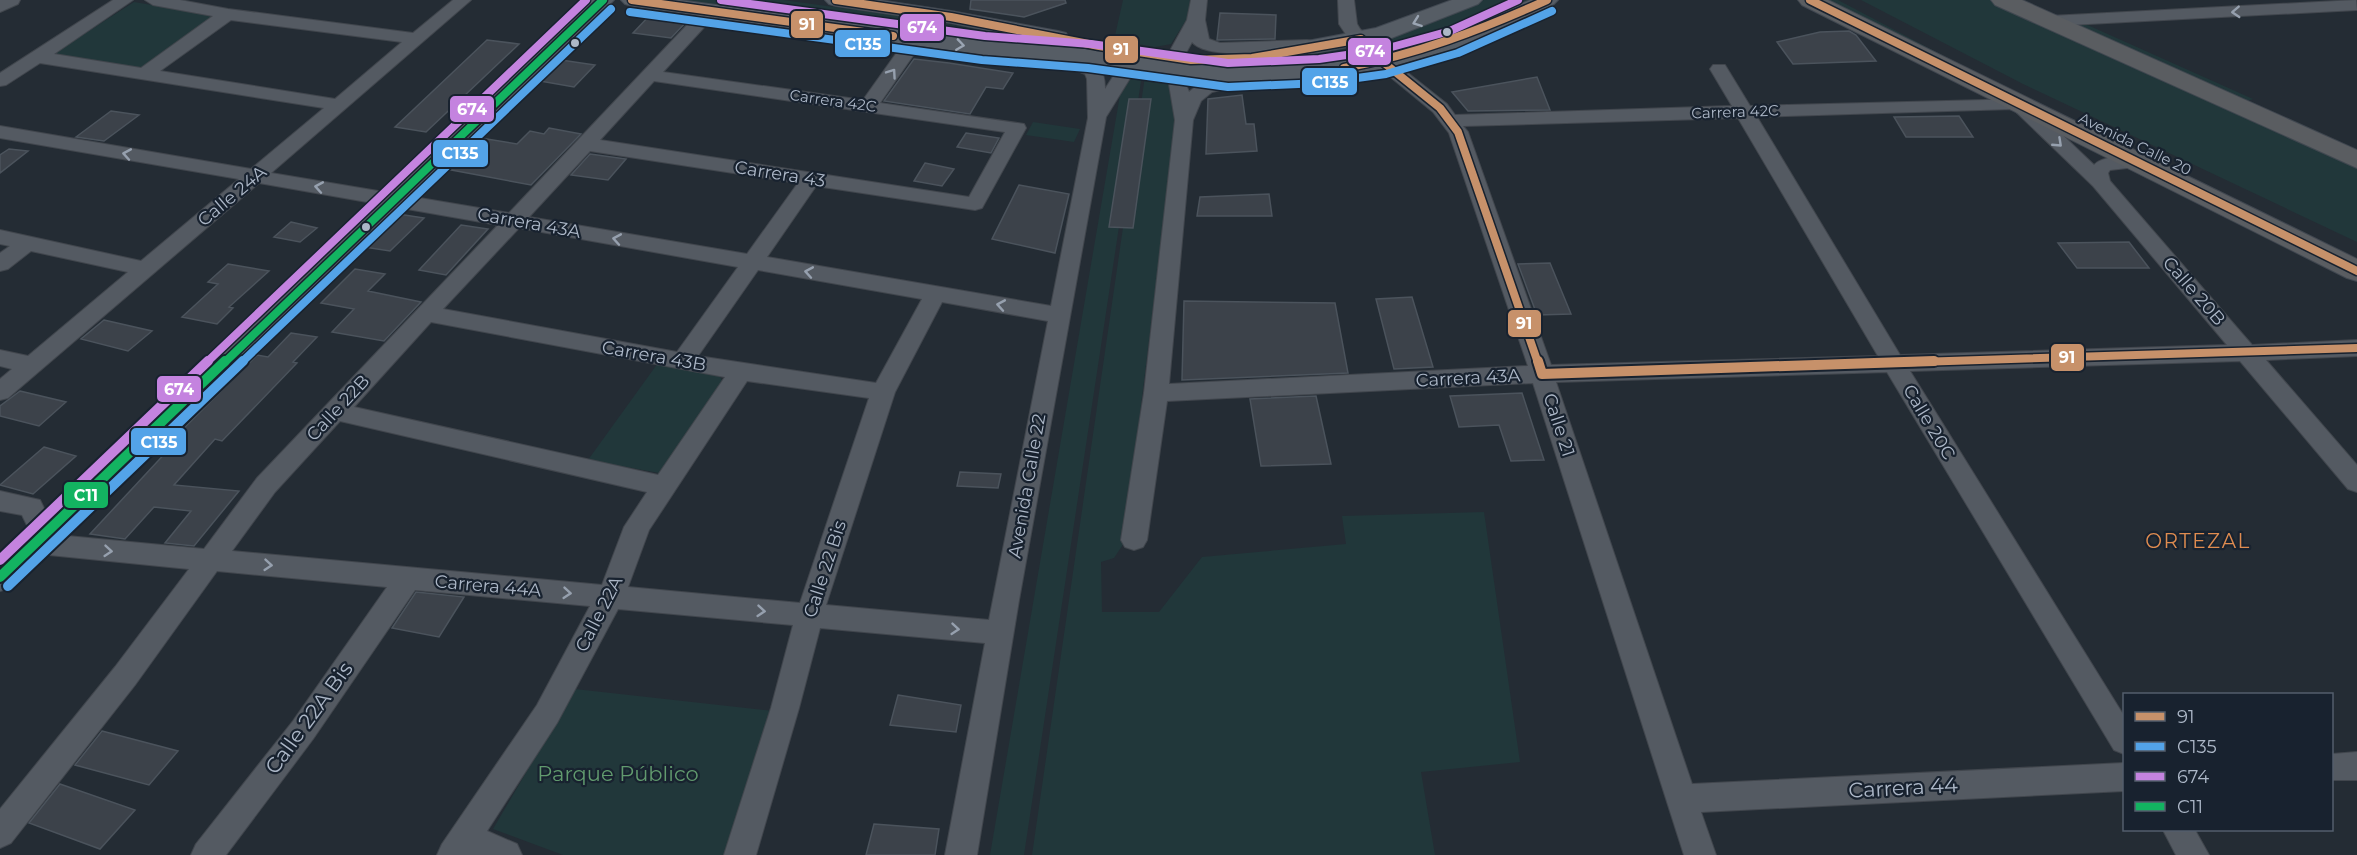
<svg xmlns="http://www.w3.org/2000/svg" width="2357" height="855" font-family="Montserrat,sans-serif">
<rect width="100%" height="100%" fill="#242c34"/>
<path fill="#21373a" d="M666,0H783L914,18L916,21L906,32Z
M1123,0H1190L1188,17L1171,44L1155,47L1114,40Z
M1484,0H1533C1487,20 1443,38 1395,52L1381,43L1383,40L1438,20Z
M1817,0H1838L1993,82Z
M1861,0H1992L2357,167V242L2023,84Z
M134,2L217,16L140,70L53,54Z
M2083,23L2253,99L2247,101L2077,27Z
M946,24L1083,48L1081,50L1043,48L935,35V27Z
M1350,47L1360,51L1365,57L1359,62L1235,70L1187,64L1242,63Z
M1137,68H1143L1024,855H990L1121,89L1128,71Z
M1146,69L1170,76L1177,114L1124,543L1114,558L1101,562L1102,612H1159L1202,557L1346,544L1342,516L1484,512L1520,762L1421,772L1435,855H1032Z
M1033,122L1080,129L1074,142L1026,135Z
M658,363L719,375L723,382L665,474L588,460Z
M575,689L774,711L728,855H563L493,829Z"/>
<path fill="#3c424a" stroke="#4b535c" stroke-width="1.5" d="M971,0H1065L1066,3L1024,17L970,9Z
M1220,13L1276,15L1275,39L1217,40Z
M651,14L670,16L689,19L671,38L633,33Z
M1849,31L1856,35L1876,61L1793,64L1777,42L1820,32Z
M487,40L519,44L426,132L395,127Z
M914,59L949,63L1013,73L1003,89L986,87L970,114L884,101Z
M561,60L595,65L574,87L540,81Z
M1537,77L1550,110L1468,111L1452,92Z
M1242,95L1246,124H1254L1257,151L1206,154L1208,99Z
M1129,99H1151L1133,228L1109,227Z
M111,111L139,115L104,141L76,137Z
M1959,116L1973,137H1906L1894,117Z
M549,128L581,134L531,185L446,169L481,138L517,144L530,131L544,134Z
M966,133L999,138L991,153L957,147Z
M9,149L28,151L0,173V155Z
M590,154L626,159L608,180L571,175Z
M925,163L954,169L942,186L914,181Z
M1019,185L1069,194L1055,253L992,239Z
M1269,194L1272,216H1197L1200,197Z
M398,214L424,218L390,251L364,247Z
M291,222L317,228L300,242L274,237Z
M461,225L488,229L446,275L419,270Z
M2129,242L2149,268H2077L2058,243Z
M1550,263L1571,314L1537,315L1518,264Z
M228,264L269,271L229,307L233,308L217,324L182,317L218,284L208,282Z
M355,269L385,274L368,291L421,302L384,341L332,332L354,309L321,303Z
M1412,297L1433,367L1394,369L1376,299Z
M1184,301L1335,303L1348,373L1182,380Z
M104,320L152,331L128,351L81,339Z
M291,333L317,337L293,362L297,363L222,441L215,439L174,485L239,491L194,546L165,543L191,511L154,507L125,539L90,534L184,433L180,432L257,355L268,357Z
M20,391L66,402L39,426L0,416V406Z
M1522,393L1544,460L1511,461L1499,425L1459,427L1450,396Z
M1316,396L1331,464L1261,466L1250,399Z
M44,447L76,456L33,494L0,485Z
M960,472L1001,474L998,488L957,486Z
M416,592L464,597L439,637L392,628Z
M898,695L961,705L956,732L890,725Z
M102,731L178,751L149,785L75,765Z
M60,784L135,810L100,849L29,823Z
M874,824L939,829L935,855H866Z"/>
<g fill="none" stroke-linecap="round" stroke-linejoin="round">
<g stroke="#41464d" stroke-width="2">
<path id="minor" d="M0,0H20L18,4L0,12Z
M113,0H133L54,54L141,68L213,16L153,5L145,0H180L228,9L413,33L453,0H471L271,173L509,213L704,7H716L719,11L663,72L863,100L927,10H939L942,14L880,103L1024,124L1026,128L982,208L975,210L816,186L767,257L1051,306L1088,118L1087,79L1085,74L1073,69L1016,58L1013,54L1016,50L1022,49C1042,53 1082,55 1098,67C1104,72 1105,81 1105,89L1125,58H1137L1140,62L1106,117L1019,600L977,855H945L985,643L820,628L799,708L756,855H724L771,708L793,625L618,609L557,723L487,831L517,844L522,855H437L442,844L537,705L590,606L415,590L313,739L226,855H191L196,844L293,721L387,587L217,571L135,685L11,843L0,848V809L115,667L189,569L49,555L40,552L22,515L0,511V491L40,500L57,535L204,549L257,478L498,225L259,183L8,398L0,400V379L12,369L0,366V350L28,356L128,272L31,251L8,269L0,271V253L10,246L0,244V230L141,261L239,179L0,138V126L251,169L324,108L40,63L6,85L0,86V73ZM231,20L402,42L335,99L160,71ZM654,81L1005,132L969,197L600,140ZM590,151L798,183L747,254L529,217ZM519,228L738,267L677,352L443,309ZM758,270L922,299L876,383L698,356ZM942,302L1048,321L989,620L826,605L895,392ZM431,322L725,377L658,475L354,407ZM747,381L869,398L800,603L628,587L649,530ZM340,421L647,492L624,527L602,585L232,551L275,492Z
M1191,0H1207L1205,20L1209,39L1220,43L1307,40L1313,41L1316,45L1313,49L1307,50C1283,51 1208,61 1192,42L1181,62H1169L1166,58L1187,20Z
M1338,0H1354L1357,24L1360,29L1389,58L1447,104L1455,115L1732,106L1710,69L1713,65H1725L1750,106L2025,99L2094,165C2102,155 2132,155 2144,158L2147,162L2144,166L2110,170L2108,173L2110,181L2252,345L2357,340V356L2266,360L2357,465V492L2348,489L2240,361L1910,371L2124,716V754L2114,750L1887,372L1556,382L1692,784L2124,763V791L1701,812L1716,855H1684L1533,383L1167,401L1147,540L1143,547L1134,550L1125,547L1121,540L1144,393L1175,120L1169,84L1153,67L1156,63H1168L1184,79L1189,92C1202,79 1252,67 1269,71L1272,75L1269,79L1212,92L1201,101L1193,120L1169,384L1528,366L1449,133L1433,112L1377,66L1347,36L1339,24ZM2013,109L2093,186L2227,345L1900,355L1757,117ZM1738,118L1878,356L1551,365L1468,132L1463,126Z
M2356,0L2357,10L2050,26L2044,25L2041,21L2044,17L2050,16Z
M2357,752V780H2332V754Z
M2163,830H2195L2209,855H2176Z"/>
</g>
<g stroke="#414851" stroke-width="2">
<path id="major" d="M591,0H614L12,587L0,591V556Z
M621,0H679L984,41L1089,49L1227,68L1320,64L1381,56L1446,37L1530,0H1558L1554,4L1462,47L1383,69L1320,78L1227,82L1089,63L984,55L632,6L625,4Z
M825,0H879L951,11L1058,31L1066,33L1069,38L1066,43L1058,45L951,23L836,6L829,4Z
M1452,0H1482L1478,4L1389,39L1260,64L1252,62L1249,57L1252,52L1260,50L1376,28Z"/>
</g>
<g stroke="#404750" stroke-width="2">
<path id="highway" d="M1798,0H1828L2357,259V281L2347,278L1802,5Z
M1991,0H2022L2357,150V168L1995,5Z"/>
</g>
<use href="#minor" fill="#545a62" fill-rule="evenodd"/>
<use href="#major" fill="#565d65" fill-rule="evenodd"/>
<use href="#highway" fill="#5a5d61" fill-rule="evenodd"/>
<g stroke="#18222f" stroke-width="11">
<path id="bus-1-far1" d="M632,0L893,36
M836,0L951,17L1099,46L1191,60L1252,58L1361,39L1383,62L1440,108L1458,132L1538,363
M1810,0L2357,271
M1344,68C1415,55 1481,30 1547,0
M1887,363L2357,348"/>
</g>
<g stroke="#18222f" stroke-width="14">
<path id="bus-1" d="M1538,361L1542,374L1934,361"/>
</g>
<g stroke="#18222f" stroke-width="11">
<path id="bus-2-far1" d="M630,12L982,60L1088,68L1228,87L1321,83L1386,74L1458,53L1552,11
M241,363L611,9"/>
</g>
<g stroke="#18222f" stroke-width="14">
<path id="bus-2" d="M8,586L243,361"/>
</g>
<g stroke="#18222f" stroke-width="11">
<path id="bus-3-far1" d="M721,0L985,36L1091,44L1228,63L1319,59L1381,50L1450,31L1518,0
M206,363L586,0"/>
</g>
<g stroke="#18222f" stroke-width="14">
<path id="bus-3" d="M0,560L208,361"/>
</g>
<g stroke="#18222f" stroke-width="11">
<path id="bus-4-far1" d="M224,363L603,0"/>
</g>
<g stroke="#18222f" stroke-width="14">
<path id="bus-4" d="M0,577L225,361"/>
</g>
<use href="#bus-1-far1" stroke="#c7916a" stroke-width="8"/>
<use href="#bus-1" stroke="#c7916a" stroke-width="10"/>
<use href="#bus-2-far1" stroke="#53a3e8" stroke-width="8"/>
<use href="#bus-2" stroke="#53a3e8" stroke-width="10"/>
<use href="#bus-3-far1" stroke="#c483df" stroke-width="8"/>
<use href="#bus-3" stroke="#c483df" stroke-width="10"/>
<use href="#bus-4-far1" stroke="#13b361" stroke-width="8"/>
<use href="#bus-4" stroke="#13b361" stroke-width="10"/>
</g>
<defs><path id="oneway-chevron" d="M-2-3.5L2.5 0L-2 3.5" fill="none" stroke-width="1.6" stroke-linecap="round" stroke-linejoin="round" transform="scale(1.5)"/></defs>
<g stroke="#96a0ae">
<use href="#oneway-chevron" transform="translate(2236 12) rotate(177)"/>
<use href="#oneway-chevron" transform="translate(892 73) rotate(-55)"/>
<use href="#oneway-chevron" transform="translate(2058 143) rotate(43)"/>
<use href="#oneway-chevron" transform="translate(127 154) rotate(-170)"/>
<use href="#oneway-chevron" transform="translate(319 187) rotate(-170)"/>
<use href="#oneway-chevron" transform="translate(617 239) rotate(-170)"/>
<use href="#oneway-chevron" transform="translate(809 272) rotate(-170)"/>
<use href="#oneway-chevron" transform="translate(1001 305) rotate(-170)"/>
<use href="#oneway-chevron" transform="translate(108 551) rotate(5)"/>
<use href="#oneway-chevron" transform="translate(268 565) rotate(5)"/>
<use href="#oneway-chevron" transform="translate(567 593) rotate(5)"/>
<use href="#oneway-chevron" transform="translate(761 611) rotate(5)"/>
<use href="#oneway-chevron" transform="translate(955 629) rotate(5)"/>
</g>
<g stroke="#9ba5b3">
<use href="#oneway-chevron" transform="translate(1417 22) rotate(160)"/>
<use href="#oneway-chevron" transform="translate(960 45) rotate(8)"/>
</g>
<g fill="#acb7c7" stroke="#18222f" stroke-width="2">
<circle cx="1447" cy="32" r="5"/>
<circle cx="575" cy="43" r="5"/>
<circle cx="366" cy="227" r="5"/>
</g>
<g text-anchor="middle" stroke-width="4.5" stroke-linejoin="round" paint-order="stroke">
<g font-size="15" fill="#acb7c7" stroke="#18222f">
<text transform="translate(833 101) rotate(8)" y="5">Carrera 42C</text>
<text transform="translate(1735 112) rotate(-2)" y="5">Carrera 42C</text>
<text transform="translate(2135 144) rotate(26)" y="5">Avenida Calle 20</text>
</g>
<g font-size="18" fill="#acb7c7" stroke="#18222f">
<text transform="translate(780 174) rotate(9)" y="6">Carrera 43</text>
<text transform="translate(232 196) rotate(-40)" y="6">Calle 24A</text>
<text transform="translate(529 223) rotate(10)" y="6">Carrera 43A</text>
<text transform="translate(2194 291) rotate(49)" y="6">Calle 20B</text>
<text transform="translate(654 356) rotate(10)" y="6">Carrera 43B</text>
<text transform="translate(1468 378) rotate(-3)" y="6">Carrera 43A</text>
<text transform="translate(338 408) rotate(-47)" y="6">Calle 22B</text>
<text transform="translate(1929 422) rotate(59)" y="6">Calle 20C</text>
<text transform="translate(1559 425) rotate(72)" y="6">Calle 21</text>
<text transform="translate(1027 486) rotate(-80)" y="6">Avenida Calle 22</text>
<text transform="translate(825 569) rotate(-72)" y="6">Calle 22 Bis</text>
<text transform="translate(488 586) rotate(5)" y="6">Carrera 44A</text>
<text transform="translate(599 614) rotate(-63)" y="6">Calle 22A</text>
</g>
<g font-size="20" letter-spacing="1.5" fill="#df8c50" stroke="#18222f">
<text x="2198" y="548">ORTEZAL</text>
</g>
<g font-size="21" fill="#acb7c7" stroke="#18222f">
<text transform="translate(309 718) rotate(-54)" y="7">Calle 22A Bis</text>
<text transform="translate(1903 788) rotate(-3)" y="7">Carrera 44</text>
</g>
<g font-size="21" fill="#619a6e" stroke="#18222f">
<text x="618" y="781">Parque Público</text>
</g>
</g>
<g stroke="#18222f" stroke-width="2">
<rect x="790" y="10" width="34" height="29" rx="6" fill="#c7916a"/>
<rect x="899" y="13" width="46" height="29" rx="6" fill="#c483df"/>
<rect x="834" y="29" width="57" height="29" rx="6" fill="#53a3e8"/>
<rect x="1104" y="35" width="35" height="29" rx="6" fill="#c7916a"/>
<rect x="1347" y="37" width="45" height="29" rx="6" fill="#c483df"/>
<rect x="1301" y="67" width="57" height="29" rx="6" fill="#53a3e8"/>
<rect x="449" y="95" width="46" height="28" rx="6" fill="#c483df"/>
<rect x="432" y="139" width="57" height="29" rx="6" fill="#53a3e8"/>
<rect x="1507" y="309" width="35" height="29" rx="6" fill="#c7916a"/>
<rect x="2050" y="343" width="35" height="29" rx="6" fill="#c7916a"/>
<rect x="156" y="375" width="46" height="28" rx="6" fill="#c483df"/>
<rect x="130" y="427" width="57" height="29" rx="6" fill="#53a3e8"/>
<rect x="63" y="481" width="46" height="28" rx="6" fill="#13b361"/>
</g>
<g font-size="16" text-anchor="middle" font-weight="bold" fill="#fff">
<text x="807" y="30">91</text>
<text x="922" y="33">674</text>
<text x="863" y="50">C135</text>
<text x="1121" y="55">91</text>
<text x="1370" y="57">674</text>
<text x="1330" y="88">C135</text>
<text x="472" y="115">674</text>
<text x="460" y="159">C135</text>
<text x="1524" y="329">91</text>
<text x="2067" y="363">91</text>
<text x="179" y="395">674</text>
<text x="159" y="448">C135</text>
<text x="86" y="501">C11</text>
</g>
<rect x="2123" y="693" width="210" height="138" fill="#18222f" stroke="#535e6c" stroke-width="1.5"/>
<rect x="2135" y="712" width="30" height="9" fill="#c7916a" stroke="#535e6c" stroke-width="1.5"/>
<text x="2177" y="723" font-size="18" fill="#acb7c7">91</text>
<rect x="2135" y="742" width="30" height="9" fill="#53a3e8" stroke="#535e6c" stroke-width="1.5"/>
<text x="2177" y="753" font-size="18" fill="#acb7c7">C135</text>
<rect x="2135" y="772" width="30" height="9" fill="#c483df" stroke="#535e6c" stroke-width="1.5"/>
<text x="2177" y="783" font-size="18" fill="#acb7c7">674</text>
<rect x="2135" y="802" width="30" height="9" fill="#13b361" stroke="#535e6c" stroke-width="1.5"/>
<text x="2177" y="813" font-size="18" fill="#acb7c7">C11</text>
</svg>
